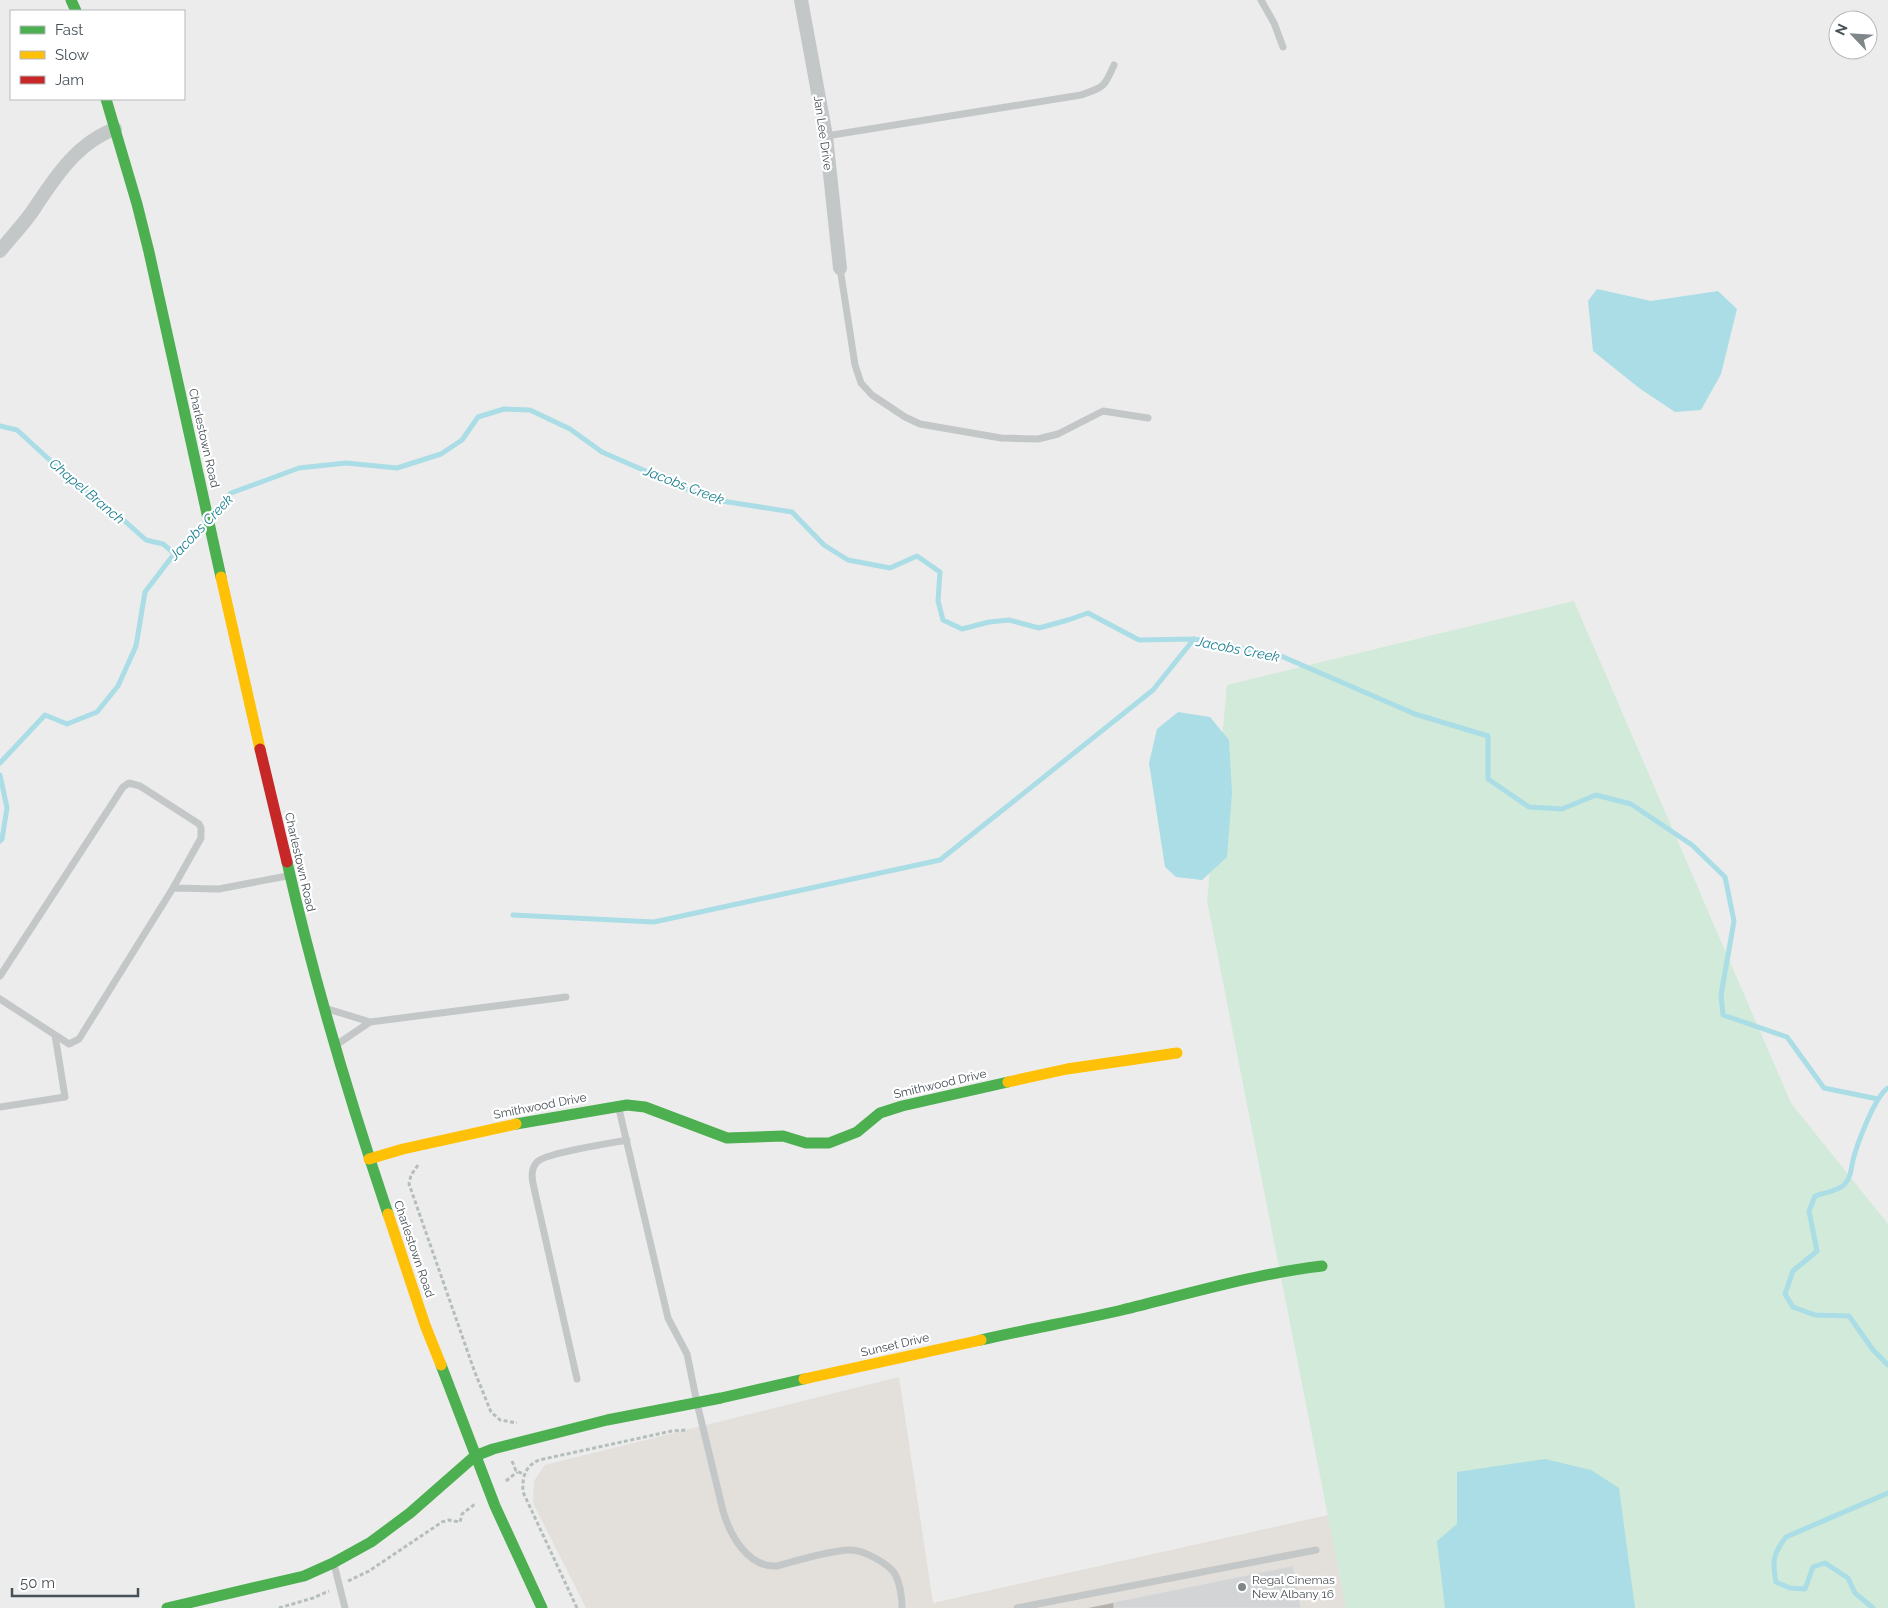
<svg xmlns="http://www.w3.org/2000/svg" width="1888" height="1608" font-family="Raleway,sans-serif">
<rect width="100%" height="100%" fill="#edecec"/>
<path fill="#e3dfda" d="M899,1377L933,1603L1328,1515L1346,1608H586L533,1503L534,1481L545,1465Z"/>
<path fill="#d2ead9" d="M1574,601L1791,1103L1888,1224V1608H1346L1207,901L1227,685Z"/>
<path fill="#aadde5" d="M1597,289L1651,301L1718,291L1737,309L1721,374L1701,410L1675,412L1639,388L1593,351L1588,301Z
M1178,712L1210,717L1229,740L1232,792L1227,857L1202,880L1176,877L1165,867L1149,763L1157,729Z
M1545,1459L1591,1470L1619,1488L1635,1608H1445L1437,1541L1457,1524V1472Z"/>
<path fill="#0003" d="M1292,1567L1299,1608H1088Z"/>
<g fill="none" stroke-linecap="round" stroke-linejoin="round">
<path stroke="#aadde5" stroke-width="5" d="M0,426L17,430L76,484L119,516L146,540L163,544L175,554
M213,513L231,493L299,468L346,463L397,468L441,454L462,440L478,417L504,409L530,410L570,429L602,452L689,490L722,501L792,512L824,545L848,560L890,568L917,556L940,572L938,601L943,620L962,629L989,622L1009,620L1039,628L1068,620L1088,613L1139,640L1194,639L1281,656L1415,714L1488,736V779L1529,807L1562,809L1596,795L1631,804L1692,845L1725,877L1734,921L1721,995L1723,1015L1787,1037L1824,1088L1878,1099
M0,763L45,715L67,724L97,712L118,686L136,646L145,592L171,558L204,523
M0,775L7,808L2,839L0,841
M513,915L654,922L940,860L1153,690L1194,639
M1888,1088C1875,1096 1857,1144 1853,1160C1851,1169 1851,1178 1844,1185C1838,1191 1823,1193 1815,1196L1809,1211L1817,1251L1793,1271L1785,1294L1793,1307L1815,1315L1849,1316L1873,1350L1888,1365
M1873,1608L1855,1593L1848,1578L1825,1563L1813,1567L1805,1589L1790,1588L1776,1582C1772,1561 1773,1554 1786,1537L1888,1493"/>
</g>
<path fill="#d3d4d5" stroke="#dededf" d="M1293,1566L1301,1608H1114V1602Z"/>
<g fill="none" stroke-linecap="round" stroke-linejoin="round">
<path stroke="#b4bebb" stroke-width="3" stroke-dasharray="4 2.5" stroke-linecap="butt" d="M418,1165L411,1175L409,1184L474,1370L491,1412L500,1420L517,1423
M512,1461L516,1471L524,1474
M506,1481L517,1472
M348,1581L369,1571L442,1522L449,1520L460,1522L462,1514L475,1504
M279,1608L313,1598L329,1591
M577,1608L523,1492C522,1477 525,1466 539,1460L672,1431L687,1430"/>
<path stroke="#c4c7c8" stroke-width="7" d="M1261,0L1274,23L1283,47
M826,136L1081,95C1104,87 1104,88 1114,65
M840,268L855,365L861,383L872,395L905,417L920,424L1001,438L1038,439L1058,434L1103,411L1148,418
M173,888L219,889L287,876
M0,976L123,787L129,783L140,786L199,824L201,828V838L173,888L79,1039L69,1044L0,999
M328,1009L370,1022L336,1045
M370,1022L566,997
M0,1107L65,1097L55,1035
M619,1109L668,1318L687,1354L697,1403L723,1511C730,1535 748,1568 777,1566C800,1560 826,1551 849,1550C862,1549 888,1563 895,1574C900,1584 902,1597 902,1608
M577,1379L534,1188C532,1179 530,1170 537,1162C545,1153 611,1143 627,1140
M334,1564L345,1608
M1017,1608L1316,1550"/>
<path stroke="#c4c7c8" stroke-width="14" d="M801,0L826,136L840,268
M0,251C11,237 24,224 34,209C55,177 78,142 115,129"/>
<path stroke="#4caf50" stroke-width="11" d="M71,0L76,11
M106,99L137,204L149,252L221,577
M287,862C314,981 349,1098 388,1214
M516,1124L627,1105L645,1107L727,1138L783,1136L806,1143H829L857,1132L880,1113L902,1106L1008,1082
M981,1340C1028,1329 1075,1321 1122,1310C1188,1294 1254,1274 1322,1266
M441,1365L495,1506L542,1608
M167,1608L304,1576L333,1563L371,1542L410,1513L475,1456L493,1449L607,1420L721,1398L804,1379"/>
<path stroke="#ffc107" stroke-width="11" d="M221,577L260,749
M1008,1082L1067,1069L1177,1053
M369,1159L403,1149L516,1124
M388,1214L425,1325L441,1365
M804,1379L981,1340"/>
<path stroke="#c62828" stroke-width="11" d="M260,749L287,862"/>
</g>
<circle fill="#80878b" stroke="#fff" stroke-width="2" cx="1242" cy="1587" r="5"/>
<g text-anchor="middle" stroke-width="4.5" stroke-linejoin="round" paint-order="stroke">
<g font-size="12" fill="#465057" stroke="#fff">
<text transform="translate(823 133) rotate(82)" y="4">Jan Lee Drive</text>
<text transform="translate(204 438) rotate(77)" y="4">Charlestown Road</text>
<text transform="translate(300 862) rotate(77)" y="4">Charlestown Road</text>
<text transform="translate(940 1084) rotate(-13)" y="4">Smithwood Drive</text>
<text transform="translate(540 1106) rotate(-11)" y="4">Smithwood Drive</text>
<text transform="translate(414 1249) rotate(71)" y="4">Charlestown Road</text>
<text transform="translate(895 1345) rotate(-13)" y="4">Sunset Drive</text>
</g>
<g font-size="12" fill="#465057" stroke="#fff" text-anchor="start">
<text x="1252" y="1584">Regal Cinemas<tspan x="1252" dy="14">New Albany 16</tspan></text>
</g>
<g font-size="14" font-style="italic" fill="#197f8f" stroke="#fff">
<text transform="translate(684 485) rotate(21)" y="5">Jacobs Creek</text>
<text transform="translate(87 491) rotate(40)" y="5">Chapel Branch</text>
<text transform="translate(201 527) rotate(-46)" y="5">Jacobs Creek</text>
<text transform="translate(1238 649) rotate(11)" y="5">Jacobs Creek</text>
</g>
</g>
<rect x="10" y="10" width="175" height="90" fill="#ffffff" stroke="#b5b9bc"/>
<rect x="20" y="26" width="25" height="8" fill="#4caf50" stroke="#b5b9bc"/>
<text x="55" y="35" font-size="15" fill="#465057">Fast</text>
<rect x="20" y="51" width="25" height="8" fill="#ffc107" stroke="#b5b9bc"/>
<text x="55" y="60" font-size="15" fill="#465057">Slow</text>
<rect x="20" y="76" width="25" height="8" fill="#c62828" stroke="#b5b9bc"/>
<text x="55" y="85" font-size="15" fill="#465057">Jam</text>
<g transform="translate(1853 35) rotate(295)"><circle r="24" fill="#ffffff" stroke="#b5b9bc"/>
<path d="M0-4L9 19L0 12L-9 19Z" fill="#80878b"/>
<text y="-8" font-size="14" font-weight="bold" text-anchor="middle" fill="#465057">N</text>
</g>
<path d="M12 1588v8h126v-8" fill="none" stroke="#465057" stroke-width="2.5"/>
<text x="20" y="1588" font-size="15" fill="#465057" stroke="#ffffff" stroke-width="4" paint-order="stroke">50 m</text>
</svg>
